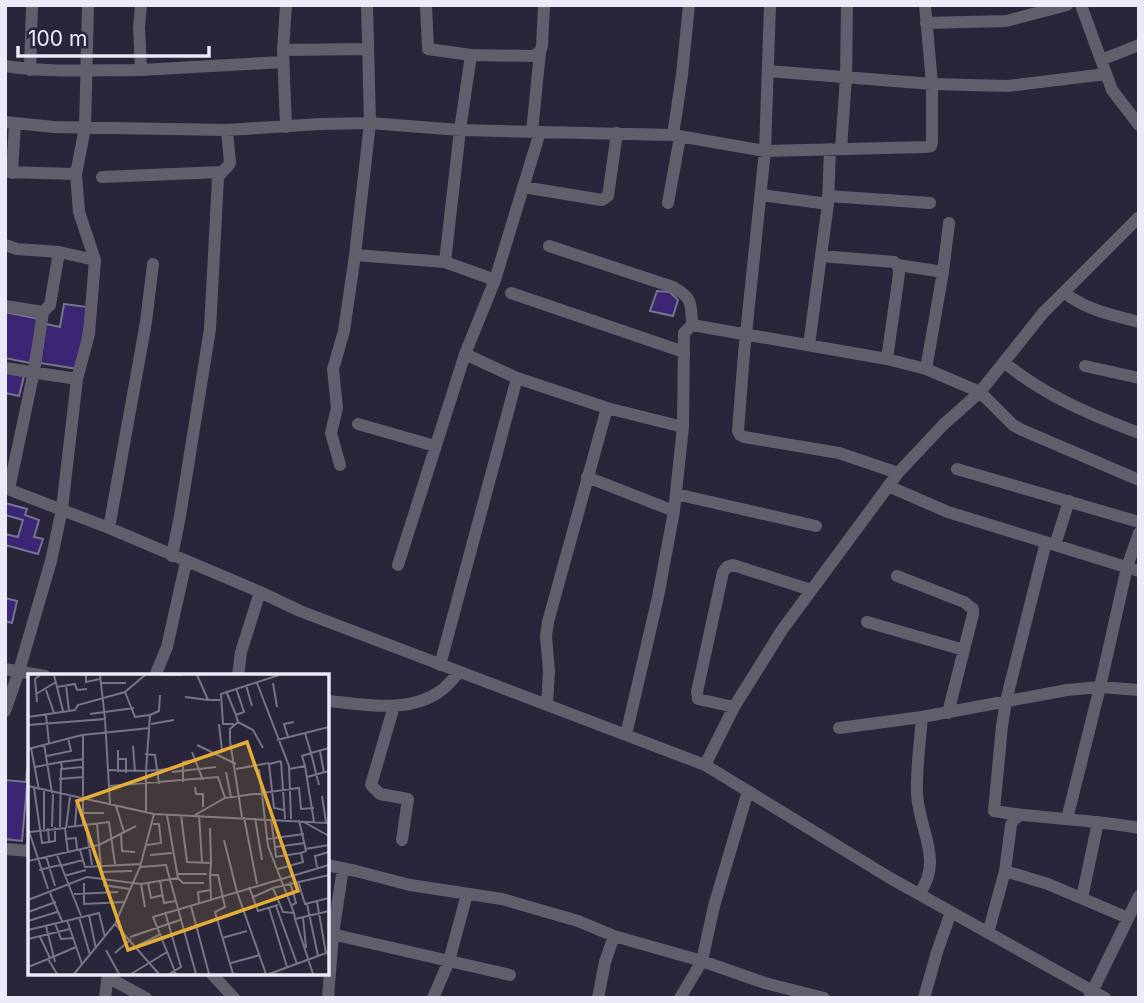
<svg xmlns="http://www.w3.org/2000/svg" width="1144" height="1003" font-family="Inter,sans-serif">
<rect width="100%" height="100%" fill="#29253b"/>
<path fill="#3c2574" stroke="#77748e" stroke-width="2" d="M657,291L670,292L678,300L673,316L650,311Z
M64,304L88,307L78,369L40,363L46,324L60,327Z
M5,312L39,319L30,363L5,358Z
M5,372L24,376L19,396L5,393Z
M5,503L27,509L25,515L39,520L34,537L43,539L38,554L5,545V534L18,537L23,520L5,515Z
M5,598L17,601L12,623L5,621Z
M27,770H30V786H27L22,841L5,839V780L26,782Z"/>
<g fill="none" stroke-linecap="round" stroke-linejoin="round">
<path stroke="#615f6b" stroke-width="12" d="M141,5L139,27L141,70L283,62
M286,5L283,50L286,127
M426,5L428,49L471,55
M544,5L542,46L540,52L533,56L471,55L460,130L445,262L495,280L465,354L517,378L607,408L548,622L546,636L549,671L547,705
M770,5L765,151L744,353L738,431L740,435L744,437L839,453L898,473
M1081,5L1112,90L1139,125
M926,23L1006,21L1067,5
M283,50L368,49
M1101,60L1139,45
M5,66C51,73 95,70 141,70
M30,70L32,5
M768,71L932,84L1008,86L1106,74
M5,122L54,127L227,130L320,124L370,123L460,130L673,135L765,151L927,147L931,146L932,142V84L925,5
M532,132L540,52
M673,135L682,75L689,5
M841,149L846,77L847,5
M5,172L76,174
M12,173L15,123
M102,177L221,172
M523,187L602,200L608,196L617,133
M761,195L828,204L809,345
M828,196L930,203
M668,203L680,137
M828,204L830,149
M5,245L17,249L59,252L95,260
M549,246L673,287C693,298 691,304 692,325
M355,255L445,262
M821,256L894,262L898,265L899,274L887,359
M898,265L943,272
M495,280L540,132
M1064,292C1085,310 1113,315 1139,322
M511,293L684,352
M5,306L43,312L50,305L59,252
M1004,362C1043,395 1091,415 1139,433
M1085,366L1139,378
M5,368L77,379
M926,369L943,272L949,223
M607,408L683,427
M358,424L435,446
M340,465L331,433L337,408L333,369L344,331L355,255L370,123L367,5
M957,469L1139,522
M587,477L674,511
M888,486L948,512L1139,571
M5,488L109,528L260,592L300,611L705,765L890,878L1105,998
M9,489L34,371L43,312
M676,494L816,526
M109,528L146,322L153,264
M1046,542L1006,701L1002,726L994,811C1042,819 1091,819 1139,828
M1055,545L1069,501
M172,556L180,516L210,329L218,178C221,171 227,169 230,163L227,130
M398,565L465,354
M897,576L964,602L973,609V614L948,713
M867,622L964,650
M440,665L517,378
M5,669L45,676
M155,676L167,647L186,562
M238,676L241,652L260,592
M327,701C364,704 407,714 439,692C447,687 453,679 459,672
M394,706L371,785L380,794L408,799L402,840
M734,707L698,699L697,692L723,572L727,567L733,565L811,590
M5,711L19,671L51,561L62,509L77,379L89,334L95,260L79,212L76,174L85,128L88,5
M839,728L922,717L1067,690L1100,687L1139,690
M626,735L658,597L674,511L683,427L684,333L692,325L887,359L926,369L980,392L1013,425L1022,430L1139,480
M705,765L734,707L782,630L898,473L943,425L980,392L1043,313L1139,217
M1067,819L1100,687L1127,567L1139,533
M5,849L30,851
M327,865L356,871L410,885L502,899L578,921L614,936L702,961L765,983L824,998
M1005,871L1048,884L1128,918
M919,894C944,861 919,830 917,794C916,769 920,743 922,717
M1082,898L1098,822
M327,933L510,975
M988,933L1005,871L1011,825L1013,820L1019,816
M211,973L234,998
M109,978L146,998
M1090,996L1139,896
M105,998L108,973
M328,998L333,934L343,868
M433,998L449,961L467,894
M598,998L605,962L614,936
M680,998L702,961L714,906L748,791
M924,998L937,952L951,912"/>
</g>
<g transform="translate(28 674)">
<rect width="301" height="301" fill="#29253b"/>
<path fill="none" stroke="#777487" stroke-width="2" d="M26,1L35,37M58,1V8L72,5M132,1H154M169,1L180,26H192M73,9H98M229,9L261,92L263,145M245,9L249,33M38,11L41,37M218,11L224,32M29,13L47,10L49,16L59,15M18,16L26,39M198,17L208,41L216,38L208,14M8,20L28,8M157,23L180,26M9,28L7,5L12,1M62,40L106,34M18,41L21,69M122,41L131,37L132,21M208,41L210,48L225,56L235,74M0,43L47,36L50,31L97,18L117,1M77,45L82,130M210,48L202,55V67L214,143M123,50L146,46M191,50L194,76M206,50H195L193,20L251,1M0,51L77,45L72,1M55,61V152M260,63L256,50L266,48M249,66L277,59M16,70L24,119M169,71L208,90M105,72L107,98M3,74L11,116M0,75L54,61L122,54M292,77L296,99M164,78L175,106M117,80L127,81L131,110M19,82L43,77L40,64M90,85H98V99M253,87L241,90L246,134L256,136M253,87L257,145M33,88L56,85M277,92L286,148M7,93L33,88L34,95L55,93M208,95L241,89M231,95L240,172L266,239M261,95L277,92L274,82L283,79L277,59L301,53M81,96L118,97L122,41L107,43L97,18M90,98V76M144,98L188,93M198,98L203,123M279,103L301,97M31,105L56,103M155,108V88L170,86M291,111L283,79L301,74M0,112L126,140L301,149M81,112L190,103L197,124M167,113L168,120H175V133M6,114L14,169L21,168M16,117V155M294,122L298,148M88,132L96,158M118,138V97L141,95M55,139H76M153,141L159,188L183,189L182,201H190L197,233L187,238L205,300M167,141L197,124L271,114L273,135L286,134M171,141L174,188M216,143L229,210M227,144L234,186M243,145L247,173M274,147L301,162M69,150L74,204M24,153L25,120M32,153L33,94M40,153L81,148L87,190M47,153L49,125M58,153L64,191M0,154L20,215M20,154L21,168L27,167V153M38,154L42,123M182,154L183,189M2,158L37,154L40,179M93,160L94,177L107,178M37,165L48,164L49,177M239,165L276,160M196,166L209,218L238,300M119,171L133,169L131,150H125M277,175L301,171M52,176L57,193L113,190M29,181L53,242M122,181L144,179M18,182L27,212M247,183L273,179M248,183L247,173L277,169M0,187L71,171L108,152M32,192L55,186M112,193L138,191L168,300M289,193L287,182L301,178M250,195L275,188L273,179L278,177L271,146M11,196L32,191M73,198L104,197M150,200H179M182,201L183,225M36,202L58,196M150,204L155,209H176M132,207L136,229L147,227M270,207L277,230L301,224M262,208L268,229L264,231M56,209V230L97,228M120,209L123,224L135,221M113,210L117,233M75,211L102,215M221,213L230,237L250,231M245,214L301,201M22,219L34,247M46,220L90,218M225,223L245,214L255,238L266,239L267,245L301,237M0,226L59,203L113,210L150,204L139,141M289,228L298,279M171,229L170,218L183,216M279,230L290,282M163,232L181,300M248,232L269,290M241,234L259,293M0,238L28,228M137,238L153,293L141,300M61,241L68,275M51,243L62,281M275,243L278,274M267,245L285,300M39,246L54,290M0,247L29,238M27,249L33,265L45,264M87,250L131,300M18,252L27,288M0,256L71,239L77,263M12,263L22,284M102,263L152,246M194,264L219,257M0,265L42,255M109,272L131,261M78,276L91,300M87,279L103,265M20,285L48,273M203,289L232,281M0,293L20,285L29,300M46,300L87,250L112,193L126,140M103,300L139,278M148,300L125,243L301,191M241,300L301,278"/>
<path fill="#e5ad36" fill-opacity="0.15" stroke="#e5ad36" stroke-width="3.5" d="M219,68L270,217L100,276L49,127Z"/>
<rect width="301" height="301" fill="none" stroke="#eceaf9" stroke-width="3.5"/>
</g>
<rect width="1144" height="1003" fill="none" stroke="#eceaf9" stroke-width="14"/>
<path d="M18 46v10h191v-10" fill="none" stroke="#eceaf9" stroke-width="3.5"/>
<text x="28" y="46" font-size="21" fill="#eceaf9" stroke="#29253b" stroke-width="5" paint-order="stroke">100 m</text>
</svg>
